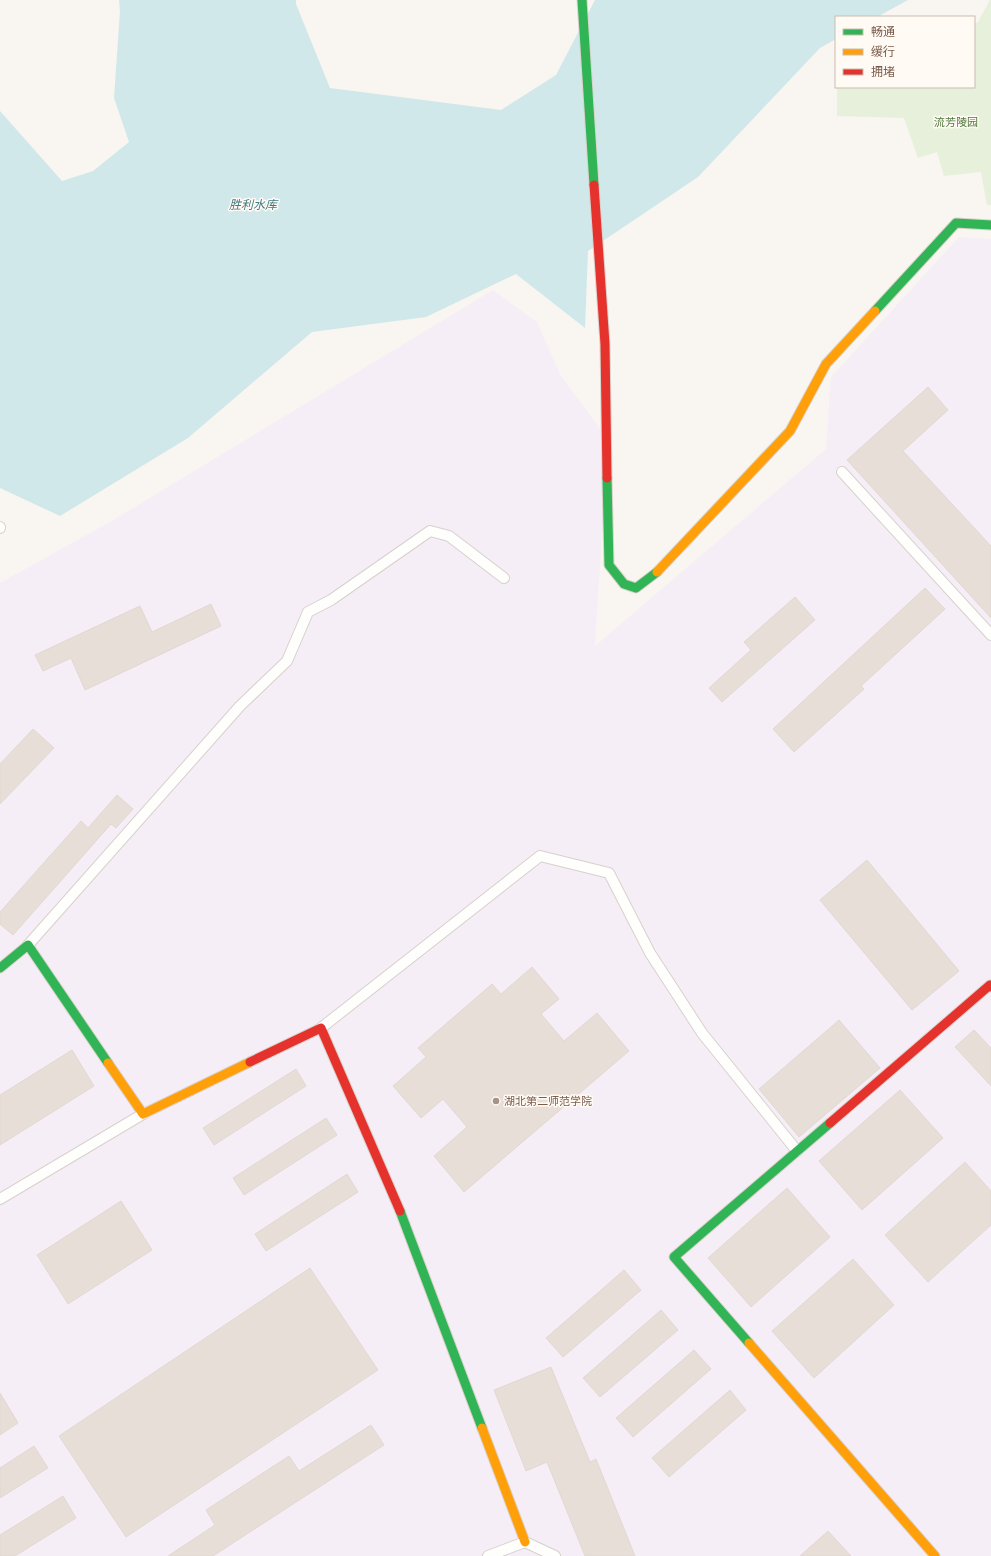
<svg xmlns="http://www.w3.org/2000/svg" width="991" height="1556" font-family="'Golos Text','Noto Sans SC',sans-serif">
<rect width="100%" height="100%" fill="#f9f5f0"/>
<path fill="#f6eef6" d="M959,237L991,239V1556H0V583L115,519L493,290L537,322L560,374L608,440L595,646L826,449L831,377Z"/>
<path fill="#e7f0db" d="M990,0H991V205H987L981,172L944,176L937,152L918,158L904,118L837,116V87H974V24L978,22Z"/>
<path fill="#d0e8ea" d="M119,0H296V4L330,88L501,110L556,75L595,0H908L877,17H836V39L820,48L698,177L588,251L585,328L516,274L426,317L312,332L188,438L60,516L0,488V111L62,181L93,171L129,142L114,98L120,11Z"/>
<path fill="#e6ded7" stroke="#e2d8d2" d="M928,387L948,410L903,451L991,546V618L847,460Z
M925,588L945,609L861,686L864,689L794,752L773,729Z
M795,597L815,620L722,702L709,688L751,650L744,642Z
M211,604L221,626L85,690L71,658L43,671L35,655L140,606L152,632Z
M33,729L54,748L0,804V764Z
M117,795L133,809L116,828L111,824L13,935L0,924V912L81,821L88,828Z
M867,860L959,971L912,1010L820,900Z
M532,967L559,999L541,1014L564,1041L597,1013L629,1051L464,1192L434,1156L467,1127L443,1099L421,1118L393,1086L426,1057L418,1048L492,984L501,994Z
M839,1020L880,1068L799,1137L759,1089Z
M974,1030L991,1048V1086L955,1047Z
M72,1050L94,1086L0,1145V1095Z
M296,1069L306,1086L214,1145L203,1128Z
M900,1090L943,1138L862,1210L819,1161Z
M326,1118L337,1135L244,1195L233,1178Z
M965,1162L991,1191V1225L928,1282L885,1235Z
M347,1174L358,1192L266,1251L255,1234Z
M787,1188L830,1237L751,1307L708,1258Z
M121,1201L152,1250L68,1304L37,1255Z
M853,1259L894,1305L814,1378L772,1331Z
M310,1268L378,1370L126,1537L59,1436Z
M624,1270L641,1290L563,1357L546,1338Z
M661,1310L678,1330L600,1397L583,1378Z
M694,1350L711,1369L633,1437L616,1418Z
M551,1367L590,1462L596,1459L635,1556H585L547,1462L526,1471L494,1390Z
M730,1390L746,1410L669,1477L652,1458Z
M0,1393L18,1423L0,1435Z
M371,1425L384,1445L213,1556H168L215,1525L206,1510L289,1456L299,1471Z
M34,1446L48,1468L0,1498V1468Z
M63,1496L76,1518L15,1556H0V1535Z
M828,1531L851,1556H800Z"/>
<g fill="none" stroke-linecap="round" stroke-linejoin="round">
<g stroke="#d7d1cb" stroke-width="12">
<path id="street" d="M842,472L991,635
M0,527V528
M28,945L240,706L287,661L308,612L331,600L430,531L449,536L504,578
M321,1028L540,856L609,873L650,953L702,1033L797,1151
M0,1199L143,1114
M488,1556L525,1542L555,1556"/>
</g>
<g stroke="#d9d2cb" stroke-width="11">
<path id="fast" d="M582,0L594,185
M875,311L956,223L991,225
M607,478L609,565L624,584L636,588L657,572
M0,968L28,945L108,1063
M400,1211L482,1428
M749,1343L674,1257L830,1123"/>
</g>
<g stroke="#d9d2cb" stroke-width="11">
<path id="slow" d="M657,572L790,431L826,364L875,311
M108,1063L143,1114L250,1062
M749,1343L935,1556
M482,1428L525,1542"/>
</g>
<g stroke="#d9d2cb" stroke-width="11">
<path id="jam" d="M594,185L605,344L607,478
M250,1062L321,1028L400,1211
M830,1123L990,985L991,987"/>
</g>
<use href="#street" stroke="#fefefd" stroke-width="10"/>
<use href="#fast" stroke="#30b455" stroke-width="9"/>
<use href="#slow" stroke="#ff9f0a" stroke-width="9"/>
<use href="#jam" stroke="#e5322d" stroke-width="9"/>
</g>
<circle fill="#a69286" stroke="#fffaf3" stroke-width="1.5" cx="496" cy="1101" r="4"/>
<g text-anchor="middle" stroke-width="3" stroke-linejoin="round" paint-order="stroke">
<g font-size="11" fill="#537a41" stroke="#fffaf3">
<text x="956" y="126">流芳陵园</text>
</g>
<g font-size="11" fill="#7a5c4d" stroke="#fffaf3" text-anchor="start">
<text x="504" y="1105">湖北第二师范学院</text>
</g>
<g font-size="12" font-style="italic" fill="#437c86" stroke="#fffaf3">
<text x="253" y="209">胜利水库</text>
</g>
</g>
<rect x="835" y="16" width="140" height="72" fill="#fffaf3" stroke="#cabbb1"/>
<rect x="843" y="29" width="20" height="6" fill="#30b455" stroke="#cabbb1"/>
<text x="871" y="36" font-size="12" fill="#7a5c4d">畅通</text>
<rect x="843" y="49" width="20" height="6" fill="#ff9f0a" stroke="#cabbb1"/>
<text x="871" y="56" font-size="12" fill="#7a5c4d">缓行</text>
<rect x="843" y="69" width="20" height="6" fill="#e5322d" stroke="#cabbb1"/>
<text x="871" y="76" font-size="12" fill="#7a5c4d">拥堵</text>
</svg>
